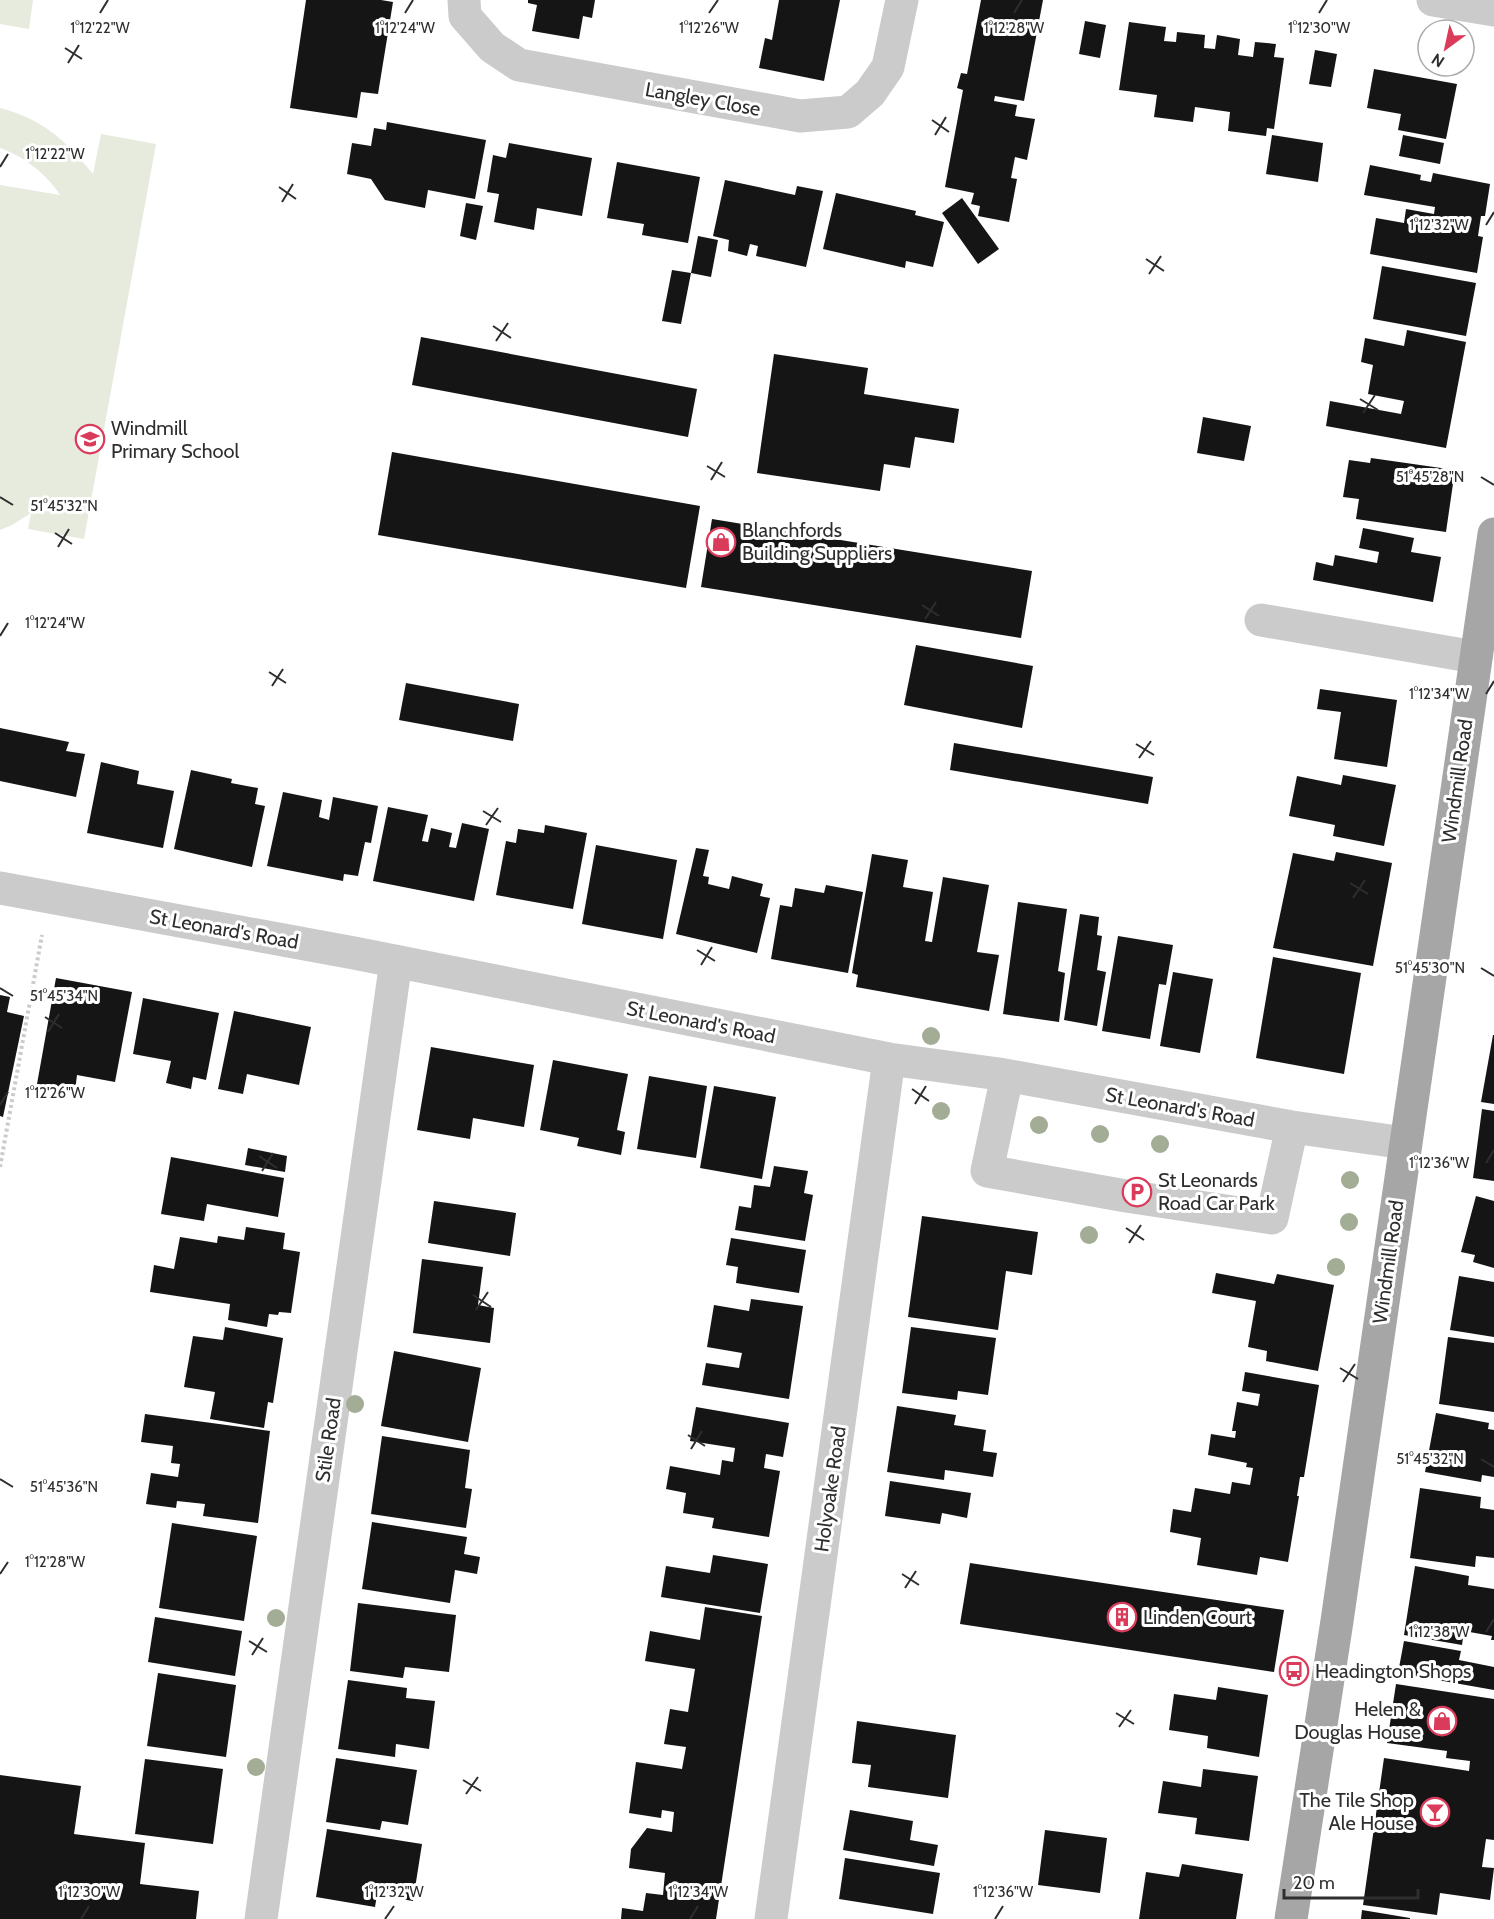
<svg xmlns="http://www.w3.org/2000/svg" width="1494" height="1919" font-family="Cabin,sans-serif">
<rect width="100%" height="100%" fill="#fff"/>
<path fill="#e6ebdd" d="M0,0H33L29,29L0,24Z
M0,108C44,120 64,139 93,174L101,134L156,144L84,539L28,529L31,513L12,525L0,530V185L60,195C47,174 23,156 0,148Z"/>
<path fill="#151515" d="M306,0H381L393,2L378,94L361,92L357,118L290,108Z
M528,0H595L592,18L583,16L579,39L532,31L537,5L528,3Z
M779,0H840L824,81L759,68L765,38L772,40Z
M981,0H1043L1024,101L995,96L994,101L1017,105L1015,116L1035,119L1027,160L1015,157L1011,178L1017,179L1009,222L978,216L980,206L971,204L974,193L945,187L963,90L957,88L961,73L967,74Z
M1085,21L1106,25L1100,58L1079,54Z
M1129,22L1166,27L1164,41L1176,42L1177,32L1205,35L1204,48L1215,49L1217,35L1240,39L1238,55L1253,57L1255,42L1276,44L1274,57L1284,58L1274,129L1267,128L1266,136L1228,131L1230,112L1195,107L1193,122L1154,117L1157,95L1119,90Z
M1315,50L1337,54L1331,87L1309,84Z
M1374,69L1457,84L1446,139L1398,130L1401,114L1367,108Z
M387,122L486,140L475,199L428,190L425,208L385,200L371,179L347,174L352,143L371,146L374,128L386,130Z
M1272,135L1323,143L1318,182L1266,174Z
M1403,135L1444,143L1440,164L1399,156Z
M509,143L592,158L582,216L537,208L534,230L494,222L499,194L487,192L493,155L506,158Z
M617,162L700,177L688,243L642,235L644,224L607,218Z
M1370,165L1421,175L1420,180L1431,182L1433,173L1490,184L1485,216H1481L1478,236L1483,237L1477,273L1370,254L1376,218L1404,223L1406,209L1434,214L1435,207L1364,195Z
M725,180L795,195L797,186L823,191L806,267L756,256L758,246L750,244L747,256L728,251L729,240L713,236Z
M836,193L916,211L915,215L944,222L933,267L906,261L905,268L823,249Z
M962,198L999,249L978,264L942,213Z
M466,203L483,206L476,240L460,236Z
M698,236L718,240L711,277L691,273Z
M1382,266L1476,283L1466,336L1373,319Z
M672,270L691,273L681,324L662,321Z
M1407,330L1466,342L1446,448L1326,426L1330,401L1401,414L1404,401L1368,394L1373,365L1361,362L1365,338L1404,346Z
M421,337L697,389L688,437L412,385Z
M774,354L868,368L864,394L959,409L954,443L915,437L910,468L884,464L880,491L757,473Z
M1203,417L1251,426L1244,461L1197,453Z
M392,452L700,506L686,588L378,535Z
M1371,458L1455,470L1446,532L1356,519L1359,499L1343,497L1349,460L1370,463Z
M712,519L1032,571L1021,638L701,587Z
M1363,528L1414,538L1411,552L1441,557L1433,602L1313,580L1316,562L1333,566L1335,555L1377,563L1379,552L1359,548Z
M916,645L1033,666L1022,728L904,705Z
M406,683L519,704L513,741L399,720Z
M1320,689L1397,700L1387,767L1334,759L1341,712L1317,709Z
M0,728L69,742L66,751L85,754L76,797L0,781Z
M954,743L1153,777L1148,804L950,770Z
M101,762L139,771L137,784L174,791L163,848L87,833Z
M191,770L232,779L231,783L258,788L255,804L265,806L252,867L174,849Z
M1343,775L1396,785L1384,846L1333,836L1335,825L1289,816L1297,776L1341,785Z
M283,792L322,800L319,817L329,820L333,797L378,806L371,843L365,842L358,876L344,874L343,881L267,866Z
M388,807L428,815L422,841L428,842L431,828L452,833L449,847L456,848L462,823L489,829L474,901L373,881Z
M545,825L587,833L573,909L496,895L506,841L516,843L518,829L544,833Z
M596,845L677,860L663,939L582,924Z
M696,848L709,850L703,876L709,877L708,884L729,889L732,876L763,884L760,896L770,898L757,953L676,934Z
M1336,852L1392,863L1373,966L1273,948L1293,853L1334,861Z
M872,854L908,860L903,887L933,892L925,941L932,942L943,877L989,885L977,952L999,955L989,1011L856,987L858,975L852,973Z
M826,885L863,892L848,973L771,959L780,905L792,907L795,888L824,893Z
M1018,902L1067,909L1058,971L1065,973L1059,1022L1003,1014Z
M1080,914L1099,917L1097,935L1102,936L1097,970L1106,972L1097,1026L1064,1020Z
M1118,936L1173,945L1166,985L1159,984L1150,1039L1102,1031Z
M1273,957L1361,973L1344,1074L1256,1058Z
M1173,972L1213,979L1200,1053L1160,1046Z
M56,978L132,992L115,1082L77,1075L75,1091L37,1084Z
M0,995L10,997L7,1012L24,1016L3,1117L0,1116Z
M143,998L219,1013L206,1080L193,1077L191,1089L166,1083L171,1061L133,1054Z
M234,1011L311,1027L299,1085L247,1074L243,1094L218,1089Z
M1493,1035H1494V1104L1481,1102Z
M431,1047L534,1065L524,1127L473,1118L470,1139L417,1130Z
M553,1060L628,1074L617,1130L625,1132L621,1155L577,1146L579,1138L540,1130Z
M649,1076L707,1086L696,1158L637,1149Z
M714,1086L776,1097L762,1179L700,1168Z
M1482,1109L1494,1111V1181L1473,1178Z
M248,1148L287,1156L285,1172L245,1165Z
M171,1157L284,1178L278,1217L207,1204L204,1221L161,1214Z
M774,1166L808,1171L804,1193L813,1195L805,1241L735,1230L739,1206L751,1208L754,1185L770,1187Z
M1476,1196L1494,1201V1268L1473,1262L1475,1255L1461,1252Z
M434,1201L516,1213L510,1256L428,1243Z
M922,1216L1038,1232L1032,1275L1006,1271L998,1330L908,1317Z
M246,1227L285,1233L283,1249L300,1252L291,1313L279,1312L278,1315L269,1314L267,1327L228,1320L230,1304L150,1292L154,1265L174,1269L180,1237L217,1243L218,1236L244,1240Z
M731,1238L806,1250L799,1293L736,1283L738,1267L726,1265Z
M422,1259L483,1267L478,1305L494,1308L490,1343L413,1333Z
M1216,1273L1274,1284L1277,1274L1334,1285L1318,1371L1266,1361L1267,1351L1248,1347L1256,1301L1212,1293Z
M1459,1276L1494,1282V1337L1450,1330Z
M751,1299L803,1306L789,1399L702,1385L706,1363L739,1368L740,1362L742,1353L707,1347L714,1305L749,1311Z
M225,1327L283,1338L273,1403L268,1402L264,1428L210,1419L215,1392L184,1387L193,1336L223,1340Z
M911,1327L996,1338L988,1395L958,1391L957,1400L902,1393Z
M1448,1337L1494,1343V1412L1439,1404Z
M394,1351L481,1368L468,1442L381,1426Z
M1245,1372L1319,1385L1304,1477H1300L1297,1496H1299L1288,1562L1260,1557L1257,1575L1197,1565L1201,1538L1170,1532L1173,1509L1191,1512L1195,1488L1230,1494L1232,1482L1250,1485L1253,1468L1246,1467L1247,1463L1208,1455L1211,1434L1235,1438L1236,1431H1232L1237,1402L1258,1406L1260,1394L1242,1391Z
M897,1406L956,1415L954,1425L986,1430L983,1451L997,1453L993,1477L945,1470L944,1480L887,1472Z
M696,1407L789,1423L783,1457L766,1454L764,1468L780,1471L769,1537L712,1528L714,1518L683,1513L686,1493L666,1489L670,1466L720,1475L722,1460L733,1462L735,1448L690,1441Z
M1436,1413L1489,1423L1488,1429L1494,1430V1477L1482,1475L1481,1482L1425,1472Z
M145,1414L270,1431L258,1523L203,1516L205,1504L177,1501L176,1508L146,1504L151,1473L178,1477L180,1464L171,1463L173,1446L141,1442Z
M382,1436L470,1450L465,1488L472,1489L466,1528L371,1514Z
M890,1481L971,1493L967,1518L942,1513L940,1524L885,1516Z
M1420,1488L1481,1497L1480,1508L1494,1510V1558L1476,1556L1475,1567L1410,1558Z
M372,1522L467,1537L464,1554L480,1557L477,1574L455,1570L450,1603L362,1589Z
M172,1523L257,1536L244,1621L159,1608Z
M713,1555L768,1564L760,1613L661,1597L666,1566L710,1573Z
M970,1563L1284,1610L1274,1672L960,1624Z
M1415,1566L1469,1576L1468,1585L1494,1589V1640H1491L1492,1636L1464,1631L1462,1645L1404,1635Z
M358,1603L456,1615L449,1672L405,1667L403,1678L350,1671Z
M705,1607L762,1616L716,1919H621L622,1908L643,1911L646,1893L663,1895L665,1873L629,1868L631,1849L647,1828L672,1832L674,1812L662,1810L661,1818L629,1813L636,1762L682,1769L686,1747L664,1744L670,1709L688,1712L695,1669L645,1661L650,1631L700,1640Z
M155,1617L242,1631L235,1676L148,1662Z
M1404,1641L1461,1651L1459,1660L1494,1667V1690L1398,1673Z
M158,1673L236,1685L226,1757L147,1746Z
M348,1680L407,1688L406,1698L435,1701L429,1749L396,1744L395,1757L338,1749Z
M1396,1684L1494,1699V1840L1486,1839L1482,1867L1494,1868L1490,1900L1440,1893L1437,1915L1363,1905L1384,1758L1469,1771L1470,1761L1446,1758L1447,1751L1387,1743Z
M1218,1687L1268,1695L1259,1757L1207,1748L1208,1736L1169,1730L1174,1694L1216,1700Z
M857,1721L956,1735L948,1798L868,1787L871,1765L852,1763Z
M336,1758L417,1770L408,1825L382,1821L380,1830L326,1822Z
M145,1759L223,1769L213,1844L135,1834Z
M1203,1769L1258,1776L1249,1841L1195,1834L1197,1818L1158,1813L1163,1781L1201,1787Z
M0,1775L81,1786L74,1834L145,1843L140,1884L199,1891L196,1919H0Z
M850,1810L913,1821L910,1840L938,1845L934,1866L843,1850Z
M327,1829L422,1844L413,1901L377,1895L375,1907L316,1897Z
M1045,1830L1107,1838L1100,1893L1038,1885Z
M845,1858L940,1873L933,1914L839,1899Z
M1182,1864L1243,1874L1236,1919H1139L1146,1872L1179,1877Z
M1362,1910L1410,1918V1919H1361Z"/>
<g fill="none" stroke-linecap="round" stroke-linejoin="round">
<path stroke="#cbcbcb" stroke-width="4" stroke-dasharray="3 3" stroke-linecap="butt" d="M0,1167L42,935"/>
<path stroke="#cbcbcb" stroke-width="33" d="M464,0L465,16L492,47L519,65L800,116L848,112L870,93L888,67L902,0
M1433,0L1494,10
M1261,620L1475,657
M0,888L354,953L889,1059L999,1074L1292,1127L1405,1143
M1007,1076L987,1171L1126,1196L1272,1218L1292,1127
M261,1919L396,961
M771,1919L889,1059"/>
<path stroke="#a6a6a6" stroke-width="33" d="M1291,1919L1337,1621L1494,534"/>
</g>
<g fill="#a3ac95">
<circle cx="931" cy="1036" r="9"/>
<circle cx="941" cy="1111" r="9"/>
<circle cx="1039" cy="1125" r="9"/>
<circle cx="1100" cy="1134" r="9"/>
<circle cx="1160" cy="1144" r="9"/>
<circle cx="1350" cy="1180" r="9"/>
<circle cx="1349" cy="1222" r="9"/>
<circle cx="1089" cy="1235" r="9"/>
<circle cx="1336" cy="1267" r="9"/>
<circle cx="355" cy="1404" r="9"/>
<circle cx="276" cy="1618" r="9"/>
<circle cx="256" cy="1767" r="9"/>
</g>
<path fill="none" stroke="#2e2e2e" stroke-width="2" d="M100,13L108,0M405,13L413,0M709,13L718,0M1014,13L1022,0M1319,13L1327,0M65,48L82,59M68,63L79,45M932,120L949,132M935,135L946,117M0,167L8,154M279,187L296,199M282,202L293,184M1486,225L1494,212M1146,259L1164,271M1149,274L1161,256M493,326L511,338M496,341L508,323M1360,399L1378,410M1363,413L1375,395M707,466L725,477M1481,477L1494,485M711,480L722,462M0,497L13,505M55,533L72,544M58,547L69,529M922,605L939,616M925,619L936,602M0,636L8,623M269,672L286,683M272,686L283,669M1486,694L1494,681M1136,744L1154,755M1139,758L1151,741M483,811L501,822M486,825L498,808M1350,883L1368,894M1353,898L1365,880M697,950L715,961M701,965L712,947M1481,968L1494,976M0,988L13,996M45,1017L62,1028M48,1032L59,1014M912,1089L929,1101M915,1104L926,1086M0,1105L8,1092M259,1156L277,1168M1486,1163L1494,1150M262,1171L273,1153M1126,1228L1144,1240M1129,1243L1141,1225M473,1295L491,1307M476,1310L488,1292M1340,1368L1358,1379M1343,1382L1355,1364M688,1435L705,1446M691,1449L702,1431M1481,1459L1494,1467M0,1479L13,1487M0,1574L8,1562M902,1574L919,1585M905,1588L916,1571M1486,1632L1494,1619M249,1641L267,1652M252,1655L263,1638M1116,1713L1134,1724M1119,1727L1131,1710M463,1780L481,1791M466,1794L478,1777M81,1919L89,1906M385,1919L394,1906M690,1919L698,1906M995,1919L1003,1906"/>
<defs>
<g id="school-ring" transform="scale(1.5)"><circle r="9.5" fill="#fff" stroke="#db3b5a" stroke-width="1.5"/><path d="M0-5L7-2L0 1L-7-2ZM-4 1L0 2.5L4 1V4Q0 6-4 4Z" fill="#db3b5a"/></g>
<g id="shop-ring" transform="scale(1.5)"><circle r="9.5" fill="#fff" stroke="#db3b5a" stroke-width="1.5"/><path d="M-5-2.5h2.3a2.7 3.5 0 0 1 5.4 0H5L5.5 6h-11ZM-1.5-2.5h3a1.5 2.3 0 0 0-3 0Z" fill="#db3b5a"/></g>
<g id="parking-ring" transform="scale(1.5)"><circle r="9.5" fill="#fff" stroke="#db3b5a" stroke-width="1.5"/><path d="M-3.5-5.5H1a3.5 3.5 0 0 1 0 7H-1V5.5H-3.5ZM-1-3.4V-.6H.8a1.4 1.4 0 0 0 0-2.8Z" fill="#db3b5a"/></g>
<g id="building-ring" transform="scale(1.5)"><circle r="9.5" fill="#fff" stroke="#db3b5a" stroke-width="1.5"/><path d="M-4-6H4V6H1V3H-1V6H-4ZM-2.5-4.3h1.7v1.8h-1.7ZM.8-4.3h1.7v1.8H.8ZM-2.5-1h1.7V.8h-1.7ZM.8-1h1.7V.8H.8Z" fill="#db3b5a"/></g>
<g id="bus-ring" transform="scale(1.5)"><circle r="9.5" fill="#fff" stroke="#db3b5a" stroke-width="1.5"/><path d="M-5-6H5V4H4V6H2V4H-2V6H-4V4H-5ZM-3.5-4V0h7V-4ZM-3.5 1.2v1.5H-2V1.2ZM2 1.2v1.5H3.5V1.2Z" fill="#db3b5a"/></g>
<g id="bar-ring" transform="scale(1.5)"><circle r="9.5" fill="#fff" stroke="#db3b5a" stroke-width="1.5"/><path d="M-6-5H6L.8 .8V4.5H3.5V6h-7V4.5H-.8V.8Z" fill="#db3b5a"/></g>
</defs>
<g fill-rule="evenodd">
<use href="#school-ring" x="90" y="439"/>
<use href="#shop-ring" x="721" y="542"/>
<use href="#parking-ring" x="1137" y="1192"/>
<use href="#building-ring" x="1122" y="1617"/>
<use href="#bus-ring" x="1294" y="1671"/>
<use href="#shop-ring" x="1442" y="1721"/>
<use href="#bar-ring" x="1435" y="1812"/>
</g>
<g text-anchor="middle" stroke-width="6" stroke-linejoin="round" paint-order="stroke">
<g font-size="20" fill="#2e2e2e" stroke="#fff">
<text transform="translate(703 99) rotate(10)" y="7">Langley Close</text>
<text transform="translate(1457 781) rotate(-82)" y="7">Windmill Road</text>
<text transform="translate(224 929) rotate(10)" y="7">St Leonard's Road</text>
<text transform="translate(701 1022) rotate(11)" y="7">St Leonard's Road</text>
<text transform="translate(1180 1107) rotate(10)" y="7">St Leonard's Road</text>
<text transform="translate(1388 1262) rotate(-82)" y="7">Windmill Road</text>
<text transform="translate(328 1440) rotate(-82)" y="7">Stile Road</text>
<text transform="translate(830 1489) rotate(-82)" y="7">Holyoake Road</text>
</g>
<g font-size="20" fill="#2e2e2e" stroke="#fff" text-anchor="start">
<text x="111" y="435">Windmill<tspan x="111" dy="23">Primary School</tspan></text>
<text x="742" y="537">Blanchfords<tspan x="742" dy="23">Building Suppliers</tspan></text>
<text x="1158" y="1187">St Leonards<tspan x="1158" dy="23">Road Car Park</tspan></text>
<text x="1143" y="1624">Linden Court</text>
<text x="1315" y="1678">Headington Shops</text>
<text x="1421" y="1716" text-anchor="end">Helen &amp;<tspan x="1421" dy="23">Douglas House</tspan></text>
<text x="1414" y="1807" text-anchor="end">The Tile Shop<tspan x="1414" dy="23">Ale House</tspan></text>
</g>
</g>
<g font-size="15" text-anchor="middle" fill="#2e2e2e" stroke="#fff" stroke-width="6" stroke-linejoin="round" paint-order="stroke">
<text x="100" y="33">1°12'22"W</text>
<text x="1014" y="33">1°12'28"W</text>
<text x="405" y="33">1°12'24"W</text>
<text x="709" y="33">1°12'26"W</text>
<text x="1319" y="33">1°12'30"W</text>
<text x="55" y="159">1°12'22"W</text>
<text x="1439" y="230">1°12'32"W</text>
<text x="1430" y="482">51°45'28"N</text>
<text x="64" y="511">51°45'32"N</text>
<text x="55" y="628">1°12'24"W</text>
<text x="1439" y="699">1°12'34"W</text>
<text x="1430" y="973">51°45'30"N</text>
<text x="64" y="1001">51°45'34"N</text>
<text x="55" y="1098">1°12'26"W</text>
<text x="1439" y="1168">1°12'36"W</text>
<text x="1430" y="1464">51°45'32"N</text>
<text x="64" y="1492">51°45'36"N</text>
<text x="55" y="1567">1°12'28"W</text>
<text x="1439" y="1637">1°12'38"W</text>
<text x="89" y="1897">1°12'30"W</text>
<text x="394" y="1897">1°12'32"W</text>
<text x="698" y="1897">1°12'34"W</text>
<text x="1003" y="1897">1°12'36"W</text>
</g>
<g transform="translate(1446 48) rotate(213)"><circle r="28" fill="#ffffff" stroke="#ababab" stroke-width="1.5"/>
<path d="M0-4.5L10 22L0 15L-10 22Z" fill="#db3b5a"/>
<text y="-9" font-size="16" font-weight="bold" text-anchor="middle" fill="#2e2e2e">N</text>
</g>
<path d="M1284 1889v9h134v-9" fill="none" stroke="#2e2e2e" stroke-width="3"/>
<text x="1293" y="1889" font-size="18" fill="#2e2e2e" stroke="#ffffff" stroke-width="4.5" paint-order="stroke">20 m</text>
</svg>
